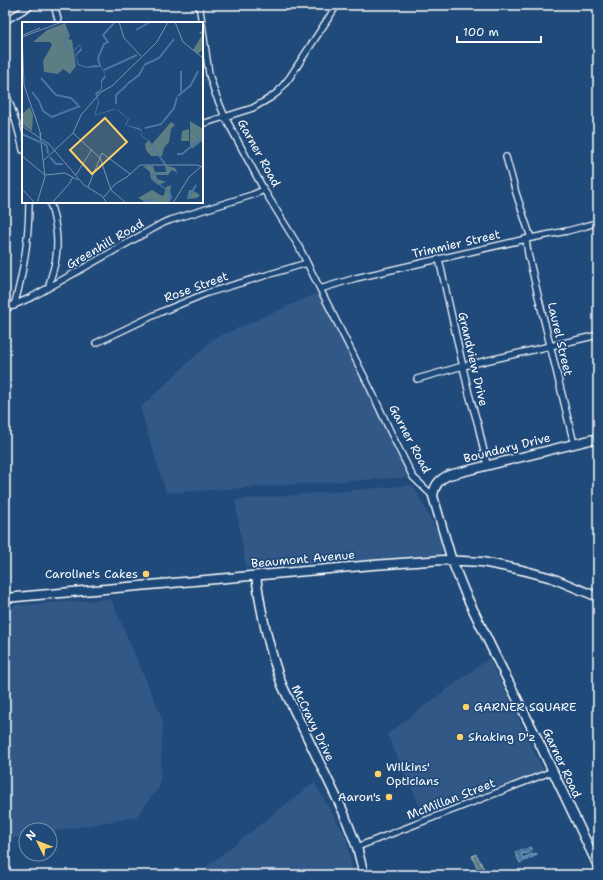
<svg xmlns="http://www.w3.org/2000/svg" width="603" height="880" font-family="'Shantell Sans',sans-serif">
<defs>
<pattern id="green-dots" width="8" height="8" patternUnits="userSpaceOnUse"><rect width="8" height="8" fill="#5c7d82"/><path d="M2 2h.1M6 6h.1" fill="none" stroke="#546467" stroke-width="1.8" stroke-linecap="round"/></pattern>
<pattern id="water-waves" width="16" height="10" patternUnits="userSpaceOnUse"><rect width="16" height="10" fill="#4877a3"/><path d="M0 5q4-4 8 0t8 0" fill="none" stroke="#4a5f73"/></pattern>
</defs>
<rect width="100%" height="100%" fill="#1f4a7a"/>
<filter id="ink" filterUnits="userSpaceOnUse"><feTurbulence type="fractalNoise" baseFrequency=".025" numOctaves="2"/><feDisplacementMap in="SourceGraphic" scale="8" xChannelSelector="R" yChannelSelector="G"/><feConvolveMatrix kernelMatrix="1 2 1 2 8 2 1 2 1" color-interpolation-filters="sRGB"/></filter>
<g filter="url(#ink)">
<path fill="#325887" d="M318,293L411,477L166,493L140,408L213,339Z
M413,485L443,543L440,557L246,568L235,500Z
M111,599L163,720L160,786L136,817L50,832V830H26V836L5,840V606Z
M489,658L543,770L424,815L387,734Z
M314,782L346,837L353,875H196Z"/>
<path fill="url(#green-dots)" stroke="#aebec0" d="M476,854L485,871L480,873L472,856Z"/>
<path fill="url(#water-waves)" stroke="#91adc8" d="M530,847L532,851L526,854L525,853L521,854L523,858L532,854V855L536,853L537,855L520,863L515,852L523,849V850Z"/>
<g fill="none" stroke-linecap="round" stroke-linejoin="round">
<g stroke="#fff" stroke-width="8">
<path id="street" d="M54,5L59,23
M199,5L202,23
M5,21L32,5
M202,24L209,74L215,93L225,117L264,190L299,247L370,388L391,433L413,477L433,496
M5,91C13,111 19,130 23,150
M202,124L253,108L270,98L278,92L290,77L337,5
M506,157L516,193L531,238
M526,239L528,254L574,444
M439,259L469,394L478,425L487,465
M49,287C50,277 55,268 56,257C59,238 55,220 50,202
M320,289L356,278L526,239L567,231L586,226L598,222
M14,306C24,271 29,238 29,202
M5,309L32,297L163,223L171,220L252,195L264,190
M96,343L161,312L207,293L307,263
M417,379L463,366L598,335
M357,847L553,771"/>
</g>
<g stroke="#fff" stroke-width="11">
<path id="secondary" d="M598,438L449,475C439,479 434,486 433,496L452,561L465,593L495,655L536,736L598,866
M256,576C261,613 269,650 282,685L343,811L357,847L364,875
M5,598L373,565L443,560L482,562L522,570L552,578L598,597"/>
</g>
<use href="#street" stroke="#1f4a7a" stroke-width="5.5"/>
<use href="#secondary" stroke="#1f4a7a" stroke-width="8"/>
</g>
</g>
<g fill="#ffd166" stroke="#1f4a7a" stroke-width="1.5">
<circle cx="146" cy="574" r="4"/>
<circle cx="466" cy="707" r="4"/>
<circle cx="460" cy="737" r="4"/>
<circle cx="378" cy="774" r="4"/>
<circle cx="389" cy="797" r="4"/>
</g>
<g text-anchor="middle" stroke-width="3.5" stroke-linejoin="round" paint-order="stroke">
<g font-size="12" fill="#fff" stroke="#1f4a7a">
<text transform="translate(259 153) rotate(61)" y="4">Garner Road</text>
<text transform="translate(105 244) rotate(-30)" y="4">Greenhill Road</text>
<text transform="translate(456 244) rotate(-13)" y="4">Trimmier Street</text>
<text transform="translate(196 287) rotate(-20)" y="4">Rose Street</text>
<text transform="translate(560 339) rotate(77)" y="4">Laurel Street</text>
<text transform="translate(473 359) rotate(77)" y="4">Grandview Drive</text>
<text transform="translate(410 439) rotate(62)" y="4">Garner Road</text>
<text transform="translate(507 448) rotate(-14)" y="4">Boundary Drive</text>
<text transform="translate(303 559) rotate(-5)" y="4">Beaumont Avenue</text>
<text transform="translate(313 723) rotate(64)" y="4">McCravy Drive</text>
<text transform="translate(562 763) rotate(65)" y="4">Garner Road</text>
<text transform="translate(451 799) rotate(-21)" y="4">McMillan Street</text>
</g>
<g font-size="12" fill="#fff" stroke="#1f4a7a" text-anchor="start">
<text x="138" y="578" text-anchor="end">Caroline's Cakes</text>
<text x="474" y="711">GARNER SQUARE</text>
<text x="468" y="741">Shaking D'z</text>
<text x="386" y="771">Wilkins'<tspan x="386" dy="14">Opticians</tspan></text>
<text x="381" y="801" text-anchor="end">Aaron's</text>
</g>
</g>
<g transform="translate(22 22)">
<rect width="181" height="181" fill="#1f4a7a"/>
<path d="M43,1L48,14L46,17L50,18L54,44L48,52L41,47L36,52L22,50L21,39L30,23L28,20H11L25,8ZM181,8V27L176,32L171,28L180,13L177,11ZM8,85L11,93L10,109L0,102V92ZM168,99L181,107V118L171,126H168ZM149,100L153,103L149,107L147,120L142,126L140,134H129L124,128L123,122L127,118L130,122ZM167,107V119H159L160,109ZM143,143L153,146L156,151L150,148L146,153H134L135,157L144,160L136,163L129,157L128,150L121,144H131L133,150H144ZM149,163L147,181H126L116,176L130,168L140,174L142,173L144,165ZM167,168H170L178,173L175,176L165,177Z" fill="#5c7d82"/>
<path d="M38,0L46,14L43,19L49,28L51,29L57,23L60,24V28L54,34L57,42L64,45L72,43L79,44L82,49L84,55L80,60V67L75,73L77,81L73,93L91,87H95L107,97L104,103L117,106L120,108V114L125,117L143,140L146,148V152H133L131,156L149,171L150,176L147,181V171L129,156L132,151H145L144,145L125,118L119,114L120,109L103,103L106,97L94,87L72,94L76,80L73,71L79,67V58L83,53L79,45L64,46L56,43L53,33L60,25L57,24L51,30L48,29L42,20L44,11Z" fill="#4877a3"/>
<path fill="none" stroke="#4877a3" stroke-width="2" d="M114,8L128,0M122,43L137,36L152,17M78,44L76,36L82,22L86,20L81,13L93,0M82,48L115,33M159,49V70M19,56L34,73L49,76L56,83M105,62L117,53L122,44M10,70L17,79L21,89L30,95L58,84M156,74L169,63L176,49M94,82V73L105,63M140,101L152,86L155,75M123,106L140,102M0,112L18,120M20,120L25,124L26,132M155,132H160L181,115M28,135L34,142H41M166,177L174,163M121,179L131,178L135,181"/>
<path fill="none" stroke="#7992af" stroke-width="1" d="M97,0L102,16L119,34M153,0L161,20L181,36M0,8L2,63L13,95M1,13L18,6M0,15L40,0M13,94L19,113M0,104L27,122L62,163L80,174L85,181M51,111L78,136L89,168L104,181M0,134L23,153L43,151L56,158M21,139L51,111L59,93L79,70L90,64L135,20L146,0M54,153L70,127M66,165L80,131L108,152M0,167L13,181M81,176L93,162L105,155L118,143H175L181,145M15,181L23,155L18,111M30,181L47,162L51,155M151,181L167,155L181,143"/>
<path fill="#ffd166" fill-opacity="0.15" stroke="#ffd166" stroke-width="2" d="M83,96L105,120L70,152L48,128Z"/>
<rect width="181" height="181" fill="none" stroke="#fff" stroke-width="2"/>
</g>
<rect width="603" height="880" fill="none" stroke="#1f4a7a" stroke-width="20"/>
<rect x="10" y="10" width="583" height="860" fill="none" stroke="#fff" stroke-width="1.5" filter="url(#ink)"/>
<g transform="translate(38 842) rotate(313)"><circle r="19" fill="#1f4a7a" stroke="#7992af"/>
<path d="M0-3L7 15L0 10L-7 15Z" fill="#ffd166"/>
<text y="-6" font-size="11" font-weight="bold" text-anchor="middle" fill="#ffffff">N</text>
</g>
<path d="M457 36v6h84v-6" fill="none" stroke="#ffffff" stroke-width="2"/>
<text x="463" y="36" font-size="12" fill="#ffffff" stroke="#1f4a7a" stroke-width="3" paint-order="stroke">100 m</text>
</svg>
